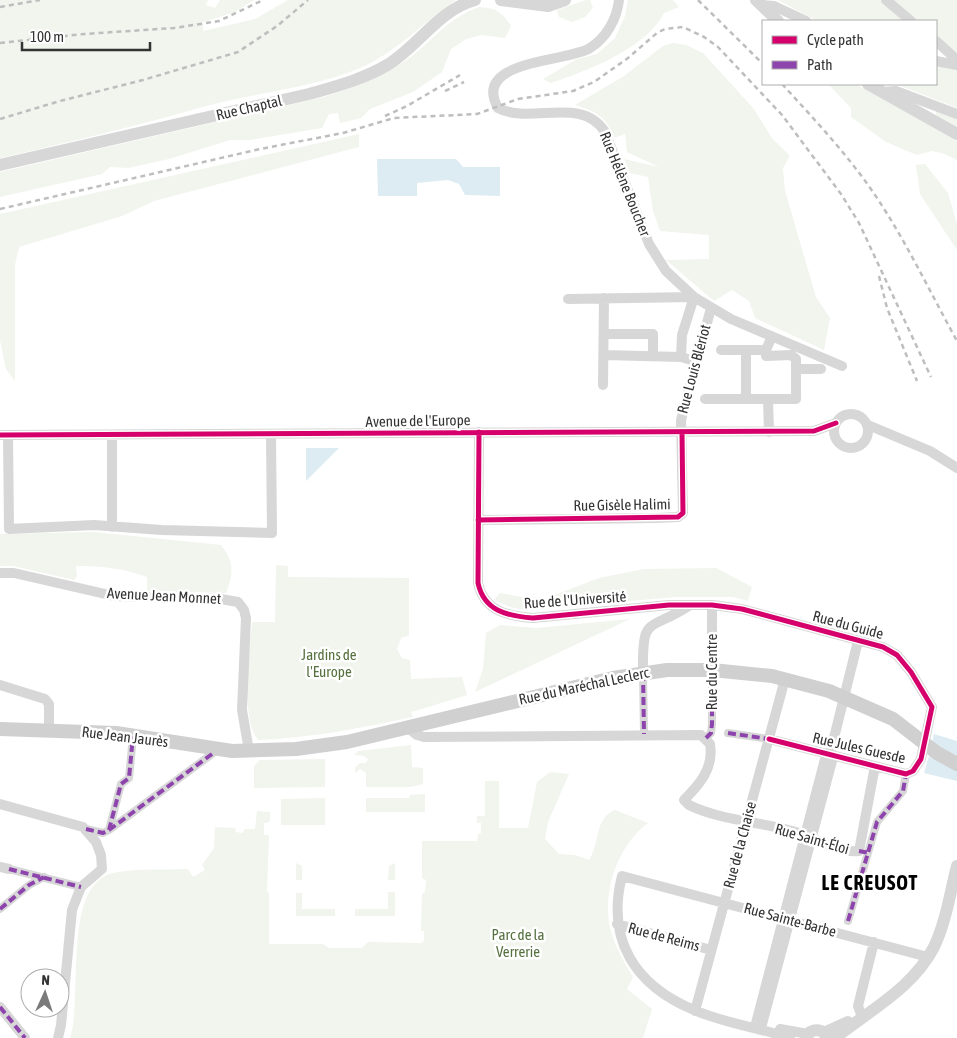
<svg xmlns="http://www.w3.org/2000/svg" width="957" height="1038" font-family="'Asap Condensed',sans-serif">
<rect width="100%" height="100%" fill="#fff"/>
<path fill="#f1f5ed" d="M0,0H208L206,5L215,8L220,0H254L235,12L203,22V31L255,19L288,0H456C425,21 394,54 360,68C313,88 259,92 210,105C140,125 71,142 0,158Z
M586,0H590L593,8L585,17L572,22L559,17L557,10Z
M628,0H673L679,7L664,13C646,49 586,71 551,83L543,79L577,59L597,54L615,38L625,16Z
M778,0H880L904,21H817Z
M892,0H957V54L936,36V21H918Z
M479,7C495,8 502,11 511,26L505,38L482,35L466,39L451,49L442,72L413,92L370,109L361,118L340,123L338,113L329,114L322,128L250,140H230L169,159L128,168L110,167L102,174L0,197V172L324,97C353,88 380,78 405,61C433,42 444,20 479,7Z
M673,43L686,45L703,53L753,108L772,138L790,156L783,168L785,191L816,297L830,318L824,350L755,318L749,301L732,290L714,301L666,260L709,259V235L660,231L653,211L648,177L630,173L624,159L659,167L627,152L625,134L614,138C606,116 597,112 575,105L624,76L663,46Z
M936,66L957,69V108L896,84H936Z
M828,84H856L957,141V160L945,154L932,151L917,155L886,142L851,117V108Z
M936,111L957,119V127L936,115Z
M359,134V147L154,201L122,216L19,247L15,265V381L6,369L0,340V214Z
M925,164L948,193L957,224V250L920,194L916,165Z
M94,532L221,545C234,562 234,573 226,593L147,591V577C122,568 102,566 76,566L77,576L74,580L13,566H0V534Z
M276,565L288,566V577L409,578V635L401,638L397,649L402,658L410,660L411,679L462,677L467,695L415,711L411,712L413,717C361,728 311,738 258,740C240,717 250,653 252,622H275Z
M716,568L752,587L748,601L733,597H677L525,610L510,607L494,600L500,593L522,597L547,598L599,578L644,569Z
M630,619L475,692L483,669L486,633L500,625L536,628Z
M411,745L412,767L423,768V784L410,787H366V770V773L360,769L355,773V768L360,763H366L368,759L364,756L354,755L358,751Z
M325,759V787L254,788V766L260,760Z
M550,772L569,774L548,822L545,839L559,854L575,855L589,860C600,844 594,818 615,810L648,823C618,845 602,891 610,928C614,945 624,962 633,977L627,989L652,1009L643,1038H70C83,1000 63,894 107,875C124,868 168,870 188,869L193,877L205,870L202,865L214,848L215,827L235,828L236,832L242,833L245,829H255L257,811L270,812V822L264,823V835H269L267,892L269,893V944H323L329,948H362L368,942L421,943L424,941V931H421L422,894L425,892L426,880L422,878V841H477L478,834L481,833V823H477V816H485V781H499V828H528L537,782Z
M425,794V812H366V798H409L410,795Z
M325,798V825H281V799Z
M296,863L302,866V880H296Z
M395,863V880H388L389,866Z
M388,892H395V916H355V909H388Z
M296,893H302V909H335V916H296Z"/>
<path fill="#ddebf3" d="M377,159H456L463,167H500V196L465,195L459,184L448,180L417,183V196H378Z
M306,448H339L306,481Z
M934,734L957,741V760L932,743Z
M929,756L957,770V781L924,773Z"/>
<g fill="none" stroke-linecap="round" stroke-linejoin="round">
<path stroke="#d7d7d7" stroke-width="8" d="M643,673L644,734
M728,733L769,739
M706,738L711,733L712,724V670
M86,829L103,833L109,830L121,784L129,778L133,736
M109,830L212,754
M9,869L81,887
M0,909L29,885L44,877
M848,921L877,822L903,791L906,774"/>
<path stroke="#d7d7d7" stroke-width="10" d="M619,0C617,19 606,38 590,48C569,62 471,59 498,108C530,125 582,95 605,132L649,244L666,271L694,297L731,319L842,366
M886,0L911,21
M761,1V5L774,6L806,21
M936,41L957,60
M936,61L957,65
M881,92L896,91L957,114
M568,299L694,297L682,335L681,357
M604,334H653V356
M721,350H766L772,336
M604,355L681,357L695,361
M796,369H821
M603,385L604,298
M705,399H796V359L791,355L766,356V350
M746,399V350
M768,399L769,432
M834 431a17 17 0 1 1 34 0a17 17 0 1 1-34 0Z
M868,425L930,451L957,468
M479,432L478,583C484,611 507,616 533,618L669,605H712L742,609L883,647L897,655L911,672L932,707L921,759L913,771L906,774L769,739
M0,435L814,431L836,423
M8,435L9,529L94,525L162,530L272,533L271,435
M112,435V527
M478,520L657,518L678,517L683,513L681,420L711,308
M0,573H14L114,596L221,599L238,602L244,610L246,618L242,710L249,751
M712,605V670
M643,673C642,613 648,633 690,605
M0,685L45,699L49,704V729
M407,727L417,735L424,737L701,735L710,744C714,768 700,784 684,800L689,805C725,823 778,822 815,839C829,845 843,853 859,851L875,766
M0,804L83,827L96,842L101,855L102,869L81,887L72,910L61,1025L58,1038
M0,867L9,869
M617,924L711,950
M0,1007L25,1038
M695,1011L785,679
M862,1017L858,1006L874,942
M755,1027L825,759L830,754
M761,1028L832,761L830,754L858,641
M780,1029L808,1034
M790,1038C759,1028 724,1023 694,1010C634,985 606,939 622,876L928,957"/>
<path stroke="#d7d7d7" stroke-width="12" d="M501,0L548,6L565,0
M756,0L778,21
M868,84L957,134
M0,165L309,94C337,86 364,79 389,64C420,44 439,10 475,0
M824,1033L848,1022
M806,1038L810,1032C818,1028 824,1031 827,1038
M835,1038C870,1010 913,988 934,947C946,922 950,893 957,866"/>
<path stroke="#d0d0d0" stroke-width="14" d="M0,729L116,733L232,751L296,749L347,742L613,678L667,670H712L772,676L829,691L893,719L937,753L957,764"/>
<path stroke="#bebebe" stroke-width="2.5" stroke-dasharray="5 4" stroke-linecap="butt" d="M698,0L763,64
M0,7L40,0
M0,43L84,34L174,28L219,21L263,0
M782,84C814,119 848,155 875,195C906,241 930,292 957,341
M445,91L464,82
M385,116L407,106L460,75
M0,119L60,101L143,80L238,52L277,26L308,0
M0,209L260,149L343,133L394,118L477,114L518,99L573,91L594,82L628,58L657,33L665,29L683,27L704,37L718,47L782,115L841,194L859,223L931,377
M879,276L887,308L917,381"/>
<path stroke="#8e44ad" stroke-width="4" stroke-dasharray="8 4" stroke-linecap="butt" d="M643,673L644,734
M728,733L769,739
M706,738L711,733L712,724V670
M86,829L103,833L109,830L121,784L129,778L133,736
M109,830L212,754
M859,851L869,853
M9,869L81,887
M0,909L29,885L44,877
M848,921L877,822L903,791L906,774
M0,1007L25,1038"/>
<g stroke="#fff" stroke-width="8">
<path id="cycleway" d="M479,432L478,583C484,611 507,616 533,618L669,605H712L742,609L883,647L897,655L911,672L932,707L921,759L913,771L906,774L769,739
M0,435L814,431L836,423
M478,520L678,517L683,513L682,432"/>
</g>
<use href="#cycleway" stroke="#d6006c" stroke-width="5"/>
</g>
<g text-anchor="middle" stroke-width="5" stroke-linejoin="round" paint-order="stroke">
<g font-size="15" fill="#333" stroke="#fff">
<text transform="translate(249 108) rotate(-13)" y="5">Rue Chaptal</text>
<text transform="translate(625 184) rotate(68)" y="5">Rue Hélène Boucher</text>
<text transform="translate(694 369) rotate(-75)" y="5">Rue Louis Blériot</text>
<text transform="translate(418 421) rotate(-1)" y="5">Avenue de l'Europe</text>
<text transform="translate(622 505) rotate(-1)" y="5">Rue Gisèle Halimi</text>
<text transform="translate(164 596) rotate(3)" y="5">Avenue Jean Monnet</text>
<text transform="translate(575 600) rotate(-4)" y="5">Rue de l'Université</text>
<text transform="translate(848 625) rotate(15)" y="5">Rue du Guide</text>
<text transform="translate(712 672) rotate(-90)" y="5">Rue du Centre</text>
<text transform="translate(584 686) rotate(-12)" y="5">Rue du Maréchal Leclerc</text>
<text transform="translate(125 737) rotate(7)" y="5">Rue Jean Jaurès</text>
<text transform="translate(859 748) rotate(13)" y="5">Rue Jules Guesde</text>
<text transform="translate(812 839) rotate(16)" y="5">Rue Saint-Éloi</text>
<text transform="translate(740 845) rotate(-75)" y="5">Rue de la Chaise</text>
<text transform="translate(790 920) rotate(15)" y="5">Rue Sainte-Barbe</text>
<text transform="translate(664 937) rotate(15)" y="5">Rue de Reims</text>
</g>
<g font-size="15" fill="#56703f" stroke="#fff">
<text x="329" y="660">Jardins de<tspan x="329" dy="17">l'Europe</tspan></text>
<text x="518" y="940">Parc de la<tspan x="518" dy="17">Verrerie</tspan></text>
</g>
<g font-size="20" font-weight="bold" letter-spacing="1" fill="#000" stroke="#fff">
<text x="870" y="890">LE CREUSOT</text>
</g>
</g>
<rect x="762" y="20" width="175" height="65" fill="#ffffff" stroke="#adadad"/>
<rect x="772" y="36" width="25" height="8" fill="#d6006c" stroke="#adadad"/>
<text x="807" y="45" font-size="15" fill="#333333">Cycle path</text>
<rect x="772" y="61" width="25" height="8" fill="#8e44ad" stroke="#adadad"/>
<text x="807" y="70" font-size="15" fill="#333333">Path</text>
<g transform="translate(45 993) rotate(3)"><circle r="24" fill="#ffffff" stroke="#adadad"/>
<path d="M0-4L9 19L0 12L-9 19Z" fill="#7a7a7a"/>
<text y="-8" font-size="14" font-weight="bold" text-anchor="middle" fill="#333333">N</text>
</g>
<path d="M22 42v8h128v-8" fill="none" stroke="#333333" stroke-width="2.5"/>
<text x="30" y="42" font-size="15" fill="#333333" stroke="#ffffff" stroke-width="4" paint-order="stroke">100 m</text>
</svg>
